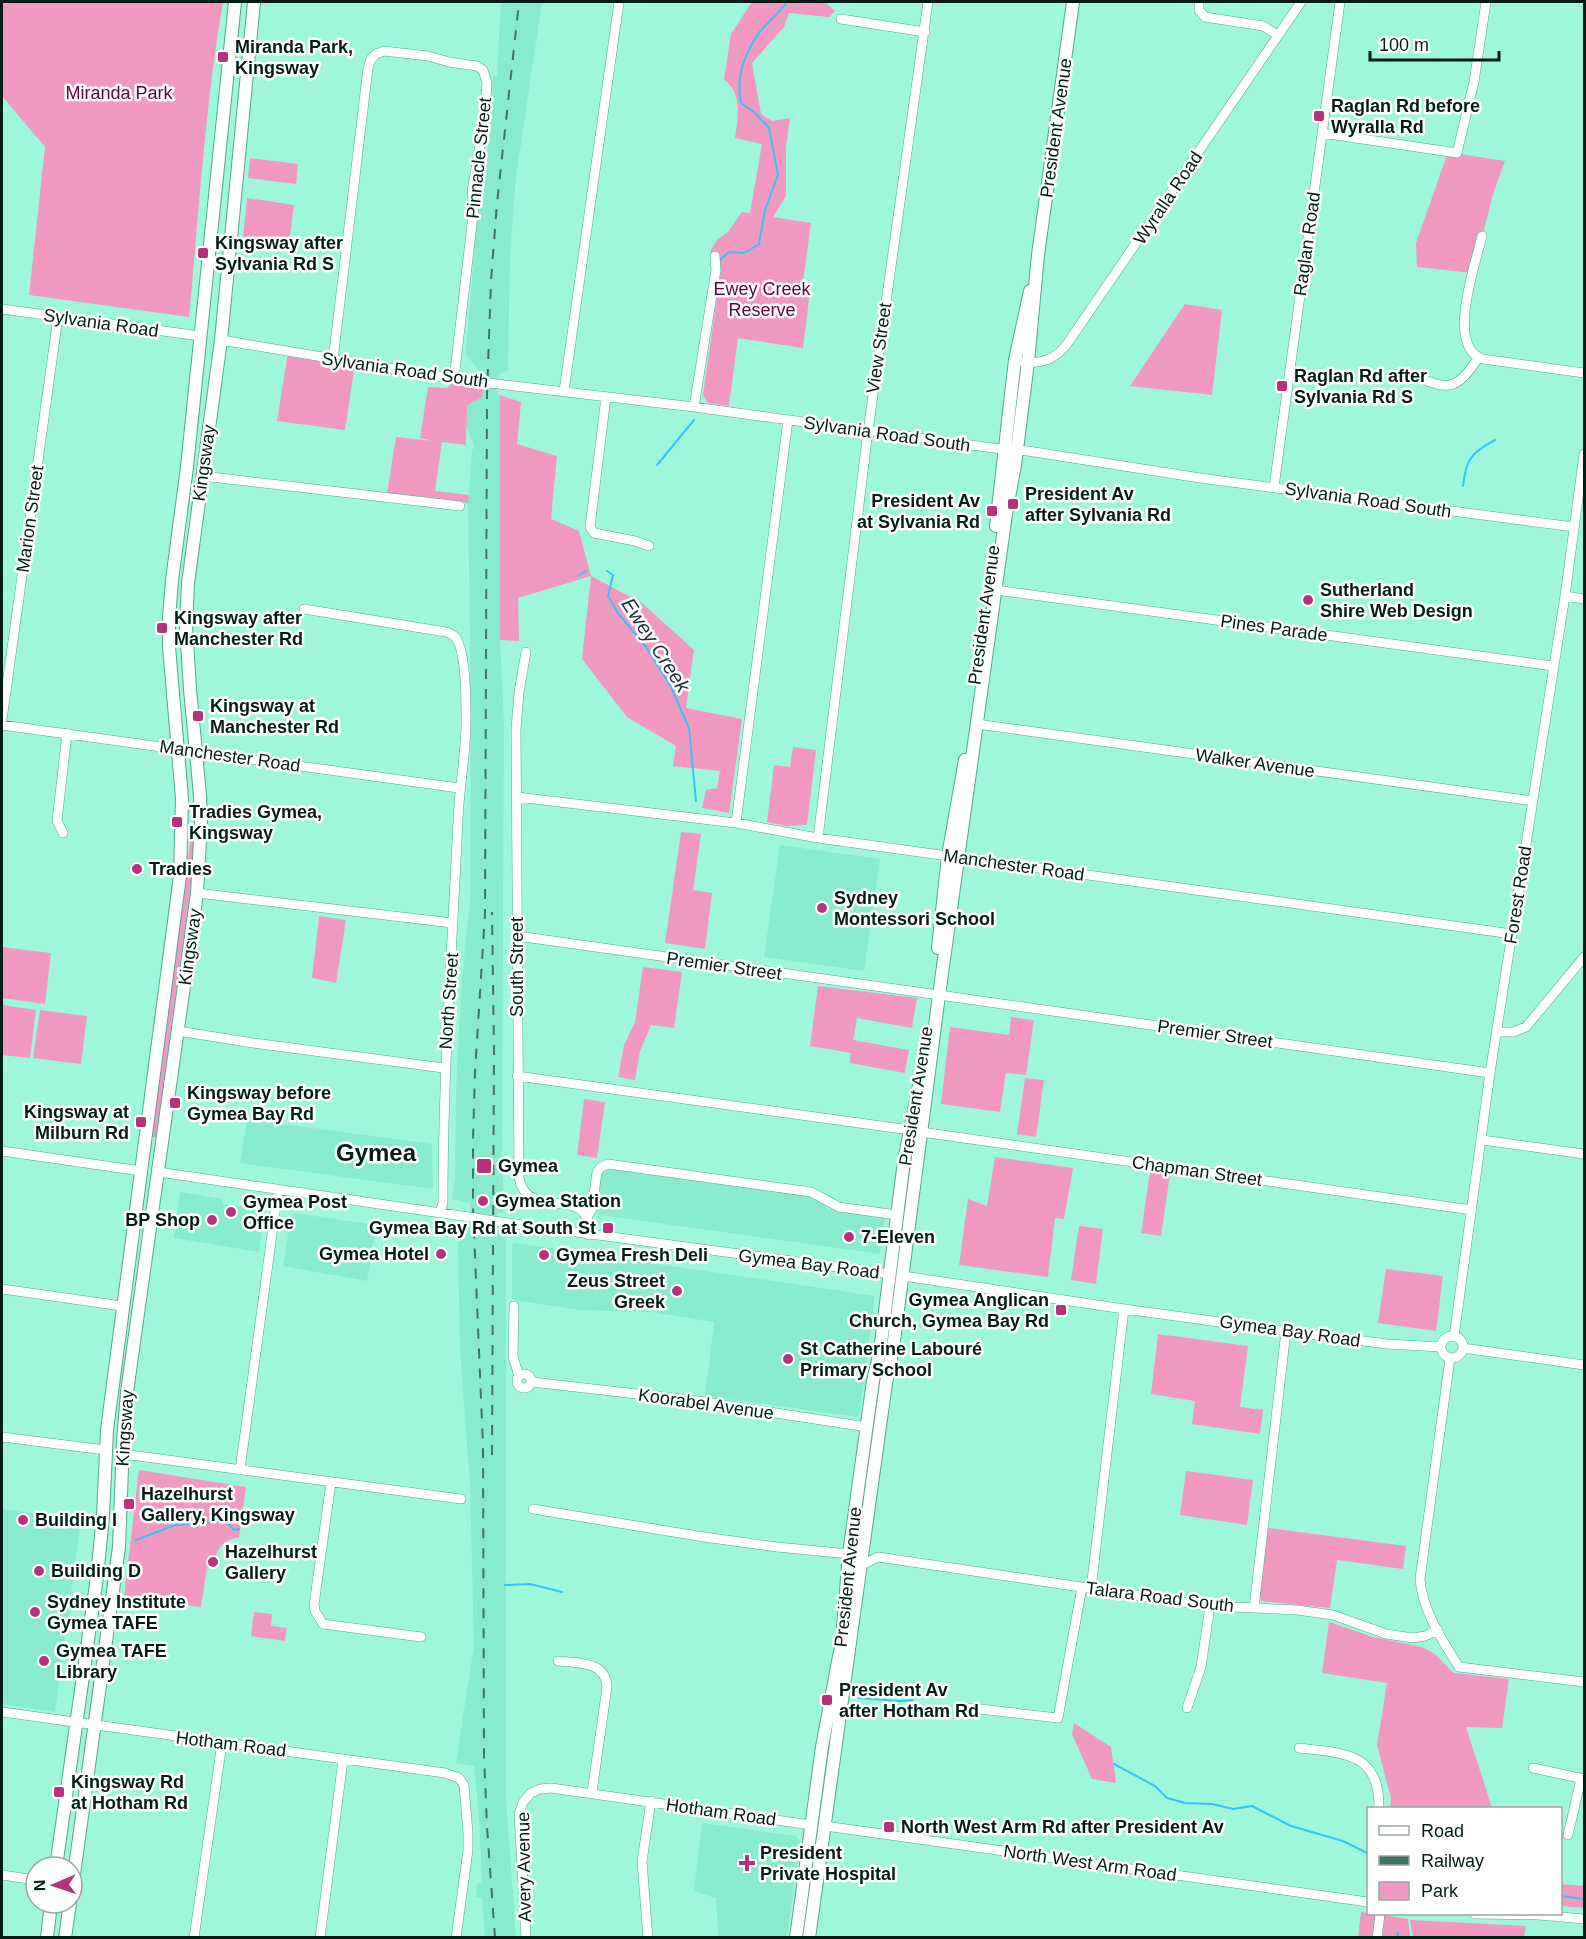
<svg xmlns="http://www.w3.org/2000/svg" width="1586" height="1939" font-family="Helvetica,sans-serif">
<rect width="100%" height="100%" fill="#9ef7db"/>
<path fill="#89ebcd" d="M501,2H542L516,177L510,253L508,370L497,376V393L500,395V640L504,724L502,1136L504,1213H497V1230L506,1235V1798L516,1937H485L482,1898L476,1897L477,1883H482L479,1817L474,1766L456,1763L474,1645L470,1484L460,1351L458,1240L459,1226L470,1227V1203L452,1199L455,1178L456,1092L461,990L470,900L471,712L468,503L472,450L475,447L464,422L461,387L482,389L483,375L466,355V350L477,218L491,125L493,76H497Z
M780,845L880,859L864,971L764,957Z
M247,1119L432,1144L433,1189L240,1163Z
M607,1167L812,1196L829,1209L885,1217L880,1254L600,1215L597,1210L602,1171Z
M180,1192L223,1199L222,1204L265,1209L259,1252L174,1238Z
M294,1213L376,1225L367,1281L283,1266L291,1216Z
M515,1243L875,1296L859,1417L705,1396L714,1322L651,1312L580,1310L514,1300L512,1298V1245Z
M2,1509L81,1520L55,1712L2,1704Z
M702,1823L796,1836L800,1841L787,1937H718L716,1898L694,1891Z"/>
<path fill="#f199c0" d="M2,2H223C205,106 199,212 189,317L29,295L45,147L2,96Z
M752,2H825L835,11L829,17L789,13L784,27L752,63L761,114L772,121L790,118L786,146V196L773,217L811,223L802,289L810,291L803,348L738,338L729,406L708,403L703,395L721,270L710,252L717,240L728,232L742,212L750,213L762,144L735,138C738,116 743,95 724,79L731,34Z
M1448,152L1505,161L1493,194L1473,273L1417,267L1416,243Z
M250,158L298,164L296,184L248,178Z
M247,198L294,205L289,243L243,237Z
M1185,304L1222,310L1212,395L1130,386Z
M288,352L355,363L345,430L277,421Z
M455,381L484,383L482,397L467,405L466,445L442,442L435,491L469,495L468,503L387,493L396,437L434,441L420,438L428,387L447,388Z
M500,395L521,402L517,444L557,456L551,519L579,531L591,576L642,603L694,650L686,708L742,719L729,813L702,808L706,790L717,788L720,771L673,766L676,746L627,717L582,659L591,576L518,598L519,641L500,640Z
M793,747L816,750L807,825L786,826L767,822L774,765L790,767Z
M681,832L701,834L693,890L712,893L705,949L665,943Z
M191,835H194L191,884L156,1137H152Z
M319,916L346,920L336,983L312,978Z
M2,947L51,953L45,1004L2,998Z
M643,967L682,972L674,1028L651,1025L640,1051L635,1080L618,1077L624,1045L635,1022Z
M818,986L917,998L912,1028L857,1018L853,1040L909,1050L905,1073L850,1063L851,1053L810,1046Z
M2,1005L36,1010L30,1058L2,1055Z
M40,1010L87,1016L81,1064L33,1058Z
M1011,1017L1034,1020L1026,1075L1006,1073L1000,1112L941,1104L950,1027L1009,1035Z
M1025,1078L1044,1080L1036,1137L1017,1134Z
M584,1099L605,1102L597,1158L577,1155Z
M995,1157L1073,1168L1064,1219L1055,1218L1048,1277L959,1265L968,1199L987,1206Z
M1151,1165L1171,1167L1161,1236L1141,1233Z
M1079,1226L1103,1229L1096,1284L1071,1280Z
M1386,1269L1443,1276L1436,1331L1378,1323Z
M1158,1334L1248,1346L1240,1407L1263,1410L1260,1434L1192,1424L1195,1401L1151,1394Z
M139,1470L246,1487L239,1538C226,1537 216,1549 215,1561H208L201,1607L124,1597Z
M1186,1471L1253,1480L1247,1525L1180,1515Z
M1268,1528L1406,1546L1403,1569L1337,1560L1330,1608L1261,1601L1260,1598Z
M254,1612L272,1614L271,1626L287,1628L285,1641L251,1636Z
M1329,1622L1373,1637L1422,1647L1435,1654L1454,1673L1509,1679L1502,1728L1466,1727L1492,1808H1390L1391,1798L1377,1745L1387,1683L1322,1673Z
M1074,1723L1111,1747L1116,1783L1092,1779L1072,1734Z
M1560,1884L1584,1886V1908L1561,1906Z
M1361,1912L1408,1919L1410,1937L1358,1938Z
M1410,1920L1526,1926L1524,1937H1413Z"/>
<g fill="none" stroke-linecap="round" stroke-linejoin="round">
<path stroke="#3ac1fc" stroke-width="2" d="M720,260L729,252L744,253L759,244L765,210L778,175L769,128L754,112L741,103C736,78 744,54 759,33C768,22 779,13 787,2
M657,465L694,420
M1463,486C1466,459 1471,453 1495,440
M607,571L613,575L608,596L618,613L646,647L671,687L689,728L696,801
M578,576L586,571
M136,1540L175,1525L227,1522L234,1530L239,1529
M505,1585L530,1584L562,1592
M859,1698L900,1701L913,1700
M1114,1764L1155,1786L1167,1798L1185,1803L1212,1804L1233,1809L1252,1806L1291,1826L1343,1841L1367,1853
M1560,1896L1584,1899
M1397,1938L1398,1933"/>
<g stroke="#50a88f" stroke-width="10">
<path id="minor" d="M1199,2V10L1205,17L1263,26L1278,35
M841,19L925,32
M1322,133L1457,153L1474,82L1486,2
M1482,236C1476,263 1445,347 1483,359L1584,373
M2,309L200,336
M221,340L454,379L694,407L993,448L1028,451L1200,478L1574,527
M333,360L368,68L371,59L376,54L384,51L428,56L449,62L477,66L483,70L487,83L484,122L472,191L474,207L454,379
M1023,362C1043,364 1055,359 1067,344L1301,2
M1417,376C1448,393 1460,387 1478,358
M564,391L619,2
M606,397L590,527L594,533L635,541L649,546
M694,407L716,270L715,256
M202,476L460,506
M1274,487L1340,2
M996,590L1553,666
M1565,596L1584,599
M304,609L446,632C449,633 452,634 454,636C466,646 466,700 466,716C467,750 459,786 458,821C452,948 443,1075 443,1203L440,1213
M526,652L519,692L516,729L519,1178C528,1224 593,1181 589,1235
M2,720L58,317
M977,724L1533,801
M2,725C154,745 306,767 459,788
M517,797L736,823L818,838L948,856
M736,823L788,420
M63,833L57,821L67,733
M818,838L868,431L928,2
M959,857L1512,934
M197,893L453,923
M517,936L932,994
M939,995L1490,1073
M178,1031L253,1043L444,1068
M1497,1032H1513L1526,1027L1584,957
M517,1076L910,1130
M921,1132L1472,1210
M1482,1140L1584,1154
M2,1151L141,1171
M158,1172L469,1217
M587,1217L592,1209L597,1172L601,1167L608,1164L811,1192L839,1207L897,1215
M500,1222L890,1274
M903,1276L1124,1309L1286,1331L1387,1344L1441,1347
M2,1289L122,1306
M514,1306L513,1357L519,1376
M1441 1347a11 11 0 1 1 22 0a11 11 0 1 1-22 0Z
M1454,1337L1490,1073L1565,596L1584,454
M1463,1348L1584,1365
M1450,1358L1420,1579C1422,1610 1443,1642 1459,1667L1584,1682
M517 1381a7 7 0 1 1 14 0a7 7 0 1 1-14 0Z
M532,1382L698,1401L867,1427
M2,1437L105,1450
M123,1454L461,1499
M240,1470L278,1190
M331,1482L314,1605L315,1611L323,1624L421,1637
M533,1509L704,1537L777,1547L849,1554
M860,1566L878,1557L1210,1606L1297,1610L1333,1615L1386,1634L1413,1638L1425,1636L1438,1630
M1091,1589L1124,1309
M1254,1608L1286,1331
M558,1661C578,1663 606,1661 607,1687L592,1792
M971,1708L1058,1718L1082,1587
M1187,1708L1201,1667L1210,1606
M2,1712L445,1773L459,1778L464,1785L468,1833V1850L456,1938
M1299,1748C1343,1753 1380,1752 1379,1808
M1533,1768L1584,1779
M825,1826L1368,1902
M1568,1835L1581,1779
M2,1875L36,1880
M1475,1914L1539,1915L1584,1919
M194,1938L222,1743
M320,1938L343,1760
M526,1938L519,1814L523,1802L531,1793L540,1789L551,1788L811,1825
M648,1938L642,1861L651,1801
M1377,1938L1380,1914"/>
</g>
<g stroke="#50a88f" stroke-width="14">
<path id="major" d="M996,526L1015,360L1030,291
M938,948L948,856L965,760
M843,1627L849,1554L873,1381L880,1351L904,1161L921,1075
M56,1867L97,1577L103,1516L107,1430L180,876L182,798L169,647V618L172,580L187,467L235,2
M72,1889L119,1547L123,1442L127,1392L197,893L201,823L200,795L190,689L186,626L188,583L221,340L254,2
M47,1938L51,1903
M65,1938L70,1903
M796,1938L822,1747L840,1651
M809,1938L886,1383L893,1348L939,995L1006,514L1015,465L1028,362L1038,255L1073,2"/>
</g>
<use href="#minor" stroke="#fff" stroke-width="9"/>
<use href="#major" stroke="#fff" stroke-width="12"/>
<path stroke="#407364" stroke-width="2" stroke-dasharray="10 10" stroke-linecap="butt" d="M492,1455L494,1050L492,912
M495,1938L487,1827L484,1755L483,1446L473,1208V1141L475,1072L485,914L487,394L491,281L497,203L519,2"/>
<g stroke="#50a88f" stroke-width="10" stroke-linecap="butt">
<path id="minor-bridge" d="M469,1217L500,1222"/>
</g>
<use href="#minor-bridge" stroke="#fff" stroke-width="9"/>
</g>
<g fill="#b73379" stroke="#fff" stroke-width="2">
<rect x="217" y="51" width="12" height="12" rx="3"/>
<rect x="1313" y="110" width="12" height="12" rx="3"/>
<rect x="197" y="247" width="12" height="12" rx="3"/>
<rect x="1276" y="380" width="12" height="12" rx="3"/>
<rect x="1007" y="498" width="12" height="12" rx="3"/>
<rect x="986" y="505" width="12" height="12" rx="3"/>
<circle cx="1308" cy="600" r="6"/>
<rect x="156" y="622" width="12" height="12" rx="3"/>
<rect x="192" y="710" width="12" height="12" rx="3"/>
<rect x="171" y="816" width="12" height="12" rx="3"/>
<circle cx="137" cy="869" r="6"/>
<circle cx="822" cy="908" r="6"/>
<rect x="169" y="1097" width="12" height="12" rx="3"/>
<rect x="135" y="1116" width="12" height="12" rx="3"/>
<rect x="476" y="1158" width="16" height="16" rx="3"/>
<circle cx="483" cy="1201" r="6"/>
<circle cx="231" cy="1212" r="6"/>
<circle cx="212" cy="1220" r="6"/>
<rect x="602" y="1222" width="12" height="12" rx="3"/>
<circle cx="849" cy="1237" r="6"/>
<circle cx="441" cy="1254" r="6"/>
<circle cx="544" cy="1255" r="6"/>
<circle cx="677" cy="1291" r="6"/>
<rect x="1055" y="1304" width="12" height="12" rx="3"/>
<circle cx="788" cy="1359" r="6"/>
<rect x="123" y="1498" width="12" height="12" rx="3"/>
<circle cx="23" cy="1520" r="6"/>
<circle cx="213" cy="1562" r="6"/>
<circle cx="39" cy="1571" r="6"/>
<circle cx="35" cy="1612" r="6"/>
<circle cx="44" cy="1661" r="6"/>
<rect x="821" y="1694" width="12" height="12" rx="3"/>
<rect x="53" y="1786" width="12" height="12" rx="3"/>
<rect x="883" y="1821" width="12" height="12" rx="3"/>
<path d="M744 1854h6v6h6v6h-6v6h-6v-6h-6v-6h6z"/>
</g>
<g text-anchor="middle" stroke-width="5" stroke-linejoin="round" paint-order="stroke">
<g font-size="18" font-weight="bold" fill="#021d16" stroke="#fff" text-anchor="start">
<text x="235" y="53">Miranda Park,<tspan x="235" dy="21">Kingsway</tspan></text>
<text x="1331" y="112">Raglan Rd before<tspan x="1331" dy="21">Wyralla Rd</tspan></text>
<text x="215" y="249">Kingsway after<tspan x="215" dy="21">Sylvania Rd S</tspan></text>
<text x="1294" y="382">Raglan Rd after<tspan x="1294" dy="21">Sylvania Rd S</tspan></text>
<text x="1025" y="500">President Av<tspan x="1025" dy="21">after Sylvania Rd</tspan></text>
<text x="980" y="507" text-anchor="end">President Av<tspan x="980" dy="21">at Sylvania Rd</tspan></text>
<text x="1320" y="596">Sutherland<tspan x="1320" dy="21">Shire Web Design</tspan></text>
<text x="174" y="624">Kingsway after<tspan x="174" dy="21">Manchester Rd</tspan></text>
<text x="210" y="712">Kingsway at<tspan x="210" dy="21">Manchester Rd</tspan></text>
<text x="189" y="818">Tradies Gymea,<tspan x="189" dy="21">Kingsway</tspan></text>
<text x="149" y="875">Tradies</text>
<text x="834" y="904">Sydney<tspan x="834" dy="21">Montessori School</tspan></text>
<text x="187" y="1099">Kingsway before<tspan x="187" dy="21">Gymea Bay Rd</tspan></text>
<text x="129" y="1118" text-anchor="end">Kingsway at<tspan x="129" dy="21">Milburn Rd</tspan></text>
<text x="498" y="1172">Gymea</text>
<text x="495" y="1207">Gymea Station</text>
<text x="243" y="1208">Gymea Post<tspan x="243" dy="21">Office</tspan></text>
<text x="200" y="1226" text-anchor="end">BP Shop</text>
<text x="596" y="1234" text-anchor="end">Gymea Bay Rd at South St</text>
<text x="861" y="1243">7-Eleven</text>
<text x="429" y="1260" text-anchor="end">Gymea Hotel</text>
<text x="556" y="1261">Gymea Fresh Deli</text>
<text x="665" y="1287" text-anchor="end">Zeus Street<tspan x="665" dy="21">Greek</tspan></text>
<text x="1049" y="1306" text-anchor="end">Gymea Anglican<tspan x="1049" dy="21">Church, Gymea Bay Rd</tspan></text>
<text x="800" y="1355">St Catherine Labouré<tspan x="800" dy="21">Primary School</tspan></text>
<text x="141" y="1500">Hazelhurst<tspan x="141" dy="21">Gallery, Kingsway</tspan></text>
<text x="35" y="1526">Building I</text>
<text x="225" y="1558">Hazelhurst<tspan x="225" dy="21">Gallery</tspan></text>
<text x="51" y="1577">Building D</text>
<text x="47" y="1608">Sydney Institute<tspan x="47" dy="21">Gymea TAFE</tspan></text>
<text x="56" y="1657">Gymea TAFE<tspan x="56" dy="21">Library</tspan></text>
<text x="839" y="1696">President Av<tspan x="839" dy="21">after Hotham Rd</tspan></text>
<text x="71" y="1788">Kingsway Rd<tspan x="71" dy="21">at Hotham Rd</tspan></text>
<text x="901" y="1833">North West Arm Rd after President Av</text>
<text x="760" y="1859">President<tspan x="760" dy="21">Private Hospital</tspan></text>
</g>
<g font-size="18" fill="#62003b" stroke="#fff">
<text x="119" y="99">Miranda Park</text>
<text x="762" y="295">Ewey Creek<tspan x="762" dy="21">Reserve</tspan></text>
</g>
<g font-size="18" fill="#021d16" stroke="#fff">
<text transform="translate(1056 128) rotate(-82)" y="6">President Avenue</text>
<text transform="translate(479 158) rotate(-84)" y="6">Pinnacle Street</text>
<text transform="translate(1168 198) rotate(-56)" y="6">Wyralla Road</text>
<text transform="translate(1307 244) rotate(-82)" y="6">Raglan Road</text>
<text transform="translate(101 323) rotate(8)" y="6">Sylvania Road</text>
<text transform="translate(879 348) rotate(-82)" y="6">View Street</text>
<text transform="translate(405 370) rotate(8)" y="6">Sylvania Road South</text>
<text transform="translate(887 434) rotate(8)" y="6">Sylvania Road South</text>
<text transform="translate(204 463) rotate(-82)" y="6">Kingsway</text>
<text transform="translate(1368 500) rotate(8)" y="6">Sylvania Road South</text>
<text transform="translate(30 519) rotate(-82)" y="6">Marion Street</text>
<text transform="translate(984 615) rotate(-82)" y="6">President Avenue</text>
<text transform="translate(1274 628) rotate(8)" y="6">Pines Parade</text>
<text transform="translate(230 756) rotate(8)" y="6">Manchester Road</text>
<text transform="translate(1255 763) rotate(8)" y="6">Walker Avenue</text>
<text transform="translate(1014 865) rotate(8)" y="6">Manchester Road</text>
<text transform="translate(1518 895) rotate(-81)" y="6">Forest Road</text>
<text transform="translate(190 947) rotate(-82)" y="6">Kingsway</text>
<text transform="translate(724 966) rotate(8)" y="6">Premier Street</text>
<text transform="translate(517 967) rotate(-90)" y="6">South Street</text>
<text transform="translate(449 1001) rotate(-86)" y="6">North Street</text>
<text transform="translate(1215 1034) rotate(8)" y="6">Premier Street</text>
<text transform="translate(916 1096) rotate(-81)" y="6">President Avenue</text>
<text transform="translate(1197 1171) rotate(8)" y="6">Chapman Street</text>
<text transform="translate(809 1264) rotate(7)" y="6">Gymea Bay Road</text>
<text transform="translate(1290 1331) rotate(8)" y="6">Gymea Bay Road</text>
<text transform="translate(706 1404) rotate(8)" y="6">Koorabel Avenue</text>
<text transform="translate(125 1428) rotate(-86)" y="6">Kingsway</text>
<text transform="translate(848 1577) rotate(-84)" y="6">President Avenue</text>
<text transform="translate(1160 1597) rotate(7)" y="6">Talara Road South</text>
<text transform="translate(231 1744) rotate(7)" y="6">Hotham Road</text>
<text transform="translate(721 1812) rotate(8)" y="6">Hotham Road</text>
<text transform="translate(1090 1863) rotate(8)" y="6">North West Arm Road</text>
<text transform="translate(524 1867) rotate(-91)" y="6">Avery Avenue</text>
</g>
<g font-size="20" font-style="italic" fill="#1b303c" stroke="#fff">
<text transform="translate(656 645) rotate(57)" y="7">Ewey Creek</text>
</g>
<g font-size="24" font-weight="bold" fill="#021d16" stroke="#fff">
<text x="376" y="1161">Gymea</text>
</g>
</g>
<rect width="1586" height="1939" fill="none" stroke="#021d16" stroke-width="6"/>
<rect x="1367" y="1807" width="195" height="108" fill="#ffffff" stroke="#9aa5a2" stroke-width="1.5"/>
<rect x="1379" y="1826" width="30" height="9" fill="#ffffff" stroke="#9aa5a2" stroke-width="1.5"/>
<text x="1421" y="1837" font-size="18" fill="#021d16">Road</text>
<rect x="1379" y="1856" width="30" height="9" fill="#407364" stroke="#9aa5a2" stroke-width="1.5"/>
<text x="1421" y="1867" font-size="18" fill="#021d16">Railway</text>
<rect x="1379" y="1882" width="30" height="18" fill="#f199c0" stroke="#9aa5a2" stroke-width="1.5"/>
<text x="1421" y="1897" font-size="18" fill="#021d16">Park</text>
<g transform="translate(54 1885) rotate(268)"><circle r="28" fill="#ffffff" stroke="#9aa5a2" stroke-width="1.5"/>
<path d="M0-4.5L10 22L0 15L-10 22Z" fill="#b73379"/>
<text y="-9" font-size="16" font-weight="bold" text-anchor="middle" fill="#021d16">N</text>
</g>
<path d="M1370 51v9h129v-9" fill="none" stroke="#021d16" stroke-width="3"/>
<text x="1379" y="51" font-size="18" fill="#021d16" stroke="#ffffff" stroke-width="4.5" paint-order="stroke">100 m</text>
</svg>
